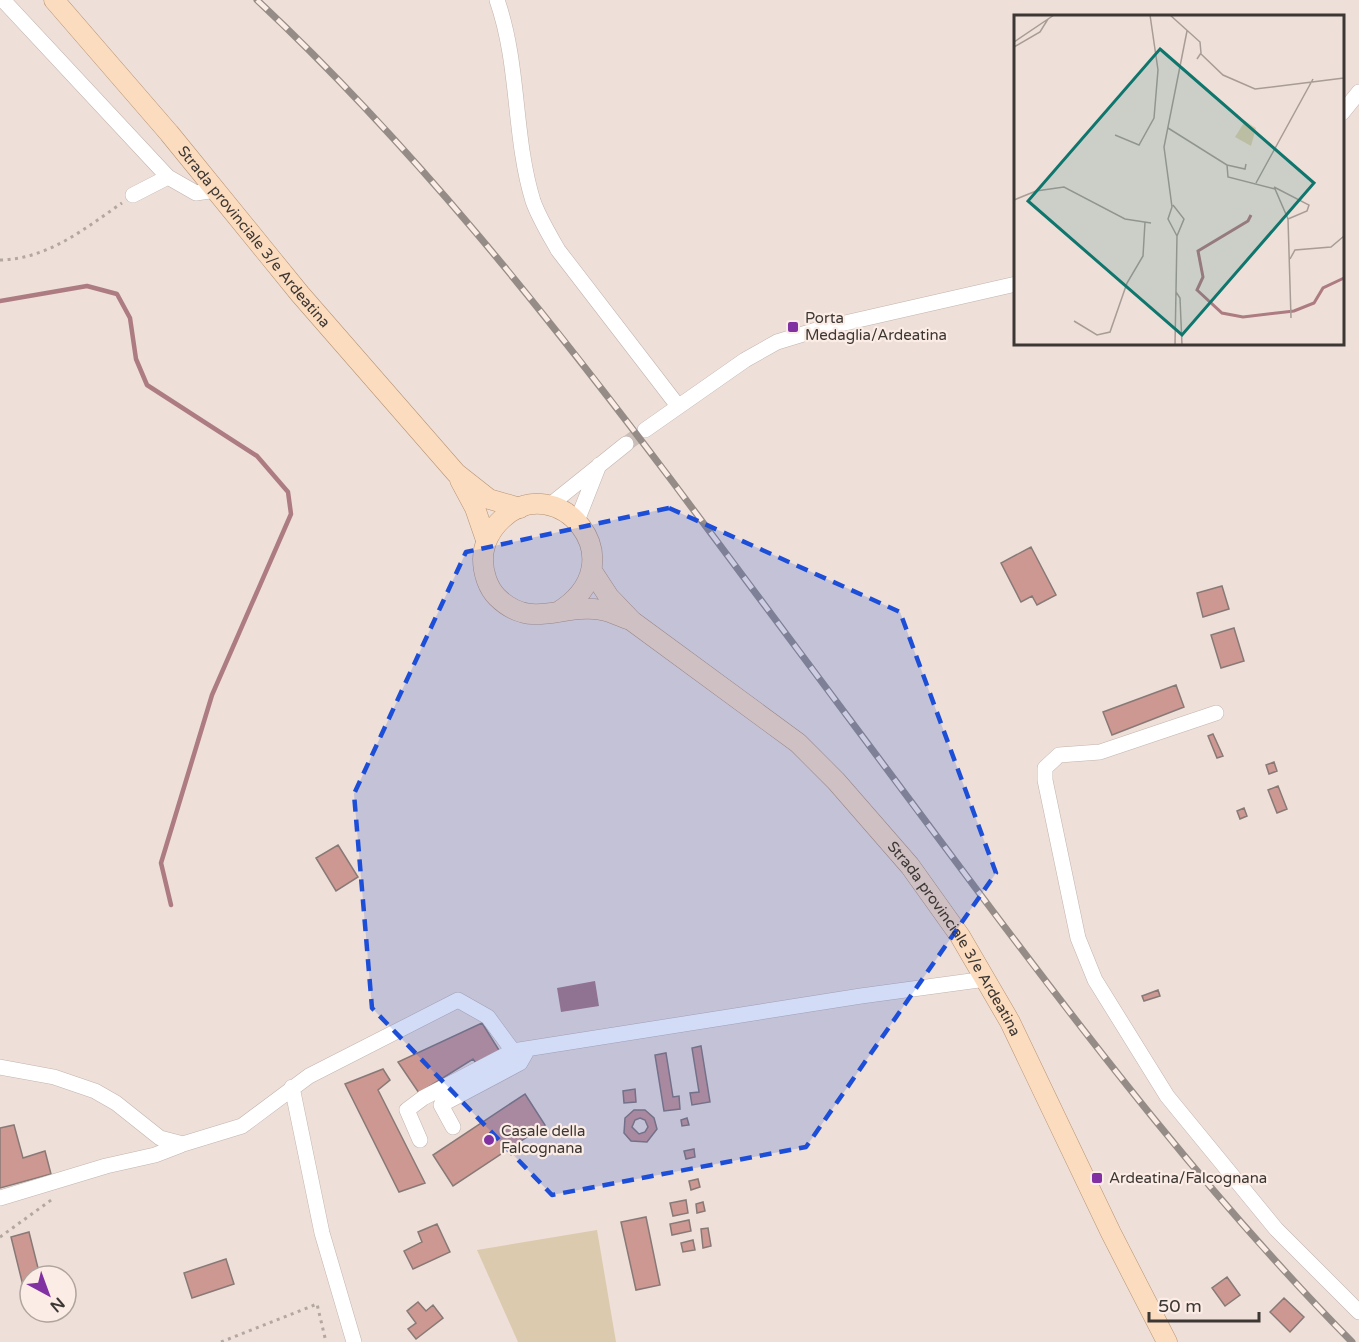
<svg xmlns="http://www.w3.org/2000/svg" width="1359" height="1342" font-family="'Varela Round',sans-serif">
<rect width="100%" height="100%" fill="#eedfd8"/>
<path fill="#dbcaad" d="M597,1230L616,1342H518L477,1250Z"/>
<path fill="#ad7b82" d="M595,981L599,1006L561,1012L557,988Z"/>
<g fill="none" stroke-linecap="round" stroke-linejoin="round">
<path stroke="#ad7b82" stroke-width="4.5" d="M0,301L87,286L117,294L130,318L136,359L147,385L257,456L288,492L291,514L212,695L161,863L171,905"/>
</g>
<path fill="#cc9891" stroke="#887977" stroke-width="1.5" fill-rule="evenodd" d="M1031,547L1056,595L1037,605L1032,596L1021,602L1001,563Z
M1222,586L1229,609L1203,617L1197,593Z
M1234,628L1244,661L1221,668L1211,635Z
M1176,685L1184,707L1112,735L1103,712Z
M1213,734L1223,756L1217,758L1208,736Z
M1274,762L1277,771L1269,774L1266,765Z
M1278,786L1287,809L1277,813L1268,790Z
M1244,808L1247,816L1240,819L1237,811Z
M338,845L358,877L336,891L316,858Z
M1158,990L1160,996L1144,1001L1142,996Z
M482,1023L502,1055L479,1067L473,1059L419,1093L398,1062Z
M701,1046L710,1102L692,1105L690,1093L699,1092L692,1048Z
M666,1053L673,1097L679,1096L680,1109L664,1111L655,1055Z
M383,1069L390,1080L378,1090L425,1183L399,1192L345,1084Z
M635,1089L636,1102L624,1103L623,1091Z
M525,1094L545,1125L453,1186L433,1155Z
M634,1110H645L654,1118L657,1129L647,1142L631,1141L624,1133L625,1118ZM640,1118L645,1120L648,1127L645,1132L639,1134L632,1127L635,1120Z
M687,1118L689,1125L682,1126L681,1120Z
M14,1125L23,1158L45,1151L51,1174L0,1188V1128Z
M694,1149L695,1157L686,1159L684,1151Z
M698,1179L700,1187L691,1190L689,1181Z
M686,1200L688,1213L673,1216L670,1203Z
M703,1202L705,1211L697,1213L696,1204Z
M646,1217L660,1285L636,1290L621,1222Z
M689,1220L691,1231L672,1235L670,1224Z
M437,1224L450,1252L413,1269L404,1251L422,1242L418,1232Z
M708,1228L711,1246L703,1248L701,1229Z
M29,1232L40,1276H30V1312H40L30,1314L11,1237Z
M693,1240L695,1250L683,1252L681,1243Z
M226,1259L234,1284L192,1298L184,1273Z
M1227,1277L1240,1295L1225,1306L1212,1288Z
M1284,1298L1304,1317L1290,1332L1270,1312Z
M418,1302L426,1311L433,1305L443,1318L416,1339L408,1329L416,1323L407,1311Z"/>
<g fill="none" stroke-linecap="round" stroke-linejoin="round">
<path stroke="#cbbdb7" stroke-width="15" stroke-dasharray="15 8" stroke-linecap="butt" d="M626,444L645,430"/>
<g stroke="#c2b4ad" stroke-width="16">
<path id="minor" d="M3,0L168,177L196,193L216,190
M497,0C520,66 513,136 533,201C539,218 549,234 558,250L678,406
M1342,113L1359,92
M133,195L168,177
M645,430L745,360L777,342L823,328L1016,284
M550,505L626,444
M577,521L599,465
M1216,713L1100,752L1059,755L1045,768V780L1078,938L1095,980L1167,1096L1276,1229L1359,1312
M0,1067L54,1077L95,1091L116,1103L160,1138L183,1144L242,1126L309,1076L458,1000L488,1017L513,1051L861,996L986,979
M292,1087L322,1233L354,1342
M453,1127L441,1105L520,1063L528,1049
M420,1140L407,1110L423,1098L513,1051
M0,1198L106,1166L155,1155L181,1145"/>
</g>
<g stroke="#b79373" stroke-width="21">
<g id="major">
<path id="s1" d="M54,0L169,133L300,294L456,473L489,499L520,508"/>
<path d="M460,480L475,508L486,540"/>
<path id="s2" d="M592,571L609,597L632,621L798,743L836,781L910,866L960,936L1010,1022L1111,1233L1167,1342"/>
<path d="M558,612C640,561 556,467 502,519C491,529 483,544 483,559C483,573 488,588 497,597C531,631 562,603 601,610C610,611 619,616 627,619"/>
</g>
</g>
<path stroke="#b3a7a1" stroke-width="3" stroke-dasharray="3 4.5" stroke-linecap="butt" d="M0,260C48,259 84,229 122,203
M0,1237L54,1198
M221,1342L317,1304L326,1342"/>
<use href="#minor" stroke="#fff" stroke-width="15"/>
<use href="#major" stroke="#fbdcbf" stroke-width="20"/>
<g stroke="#968c87" stroke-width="7">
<path id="rail" d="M257,0C413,146 544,311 672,481C773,616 873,751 974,886C1093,1045 1213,1201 1352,1342"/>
</g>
<use href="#rail" stroke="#fbece5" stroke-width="4.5" stroke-dasharray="14" stroke-linecap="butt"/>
</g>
<path fill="#1d4ed8" fill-opacity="0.2" stroke="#1d4ed8" stroke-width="4.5" stroke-dasharray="12 8" stroke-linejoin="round" d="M669,508L900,612L996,873L806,1147L552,1195L372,1008L354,794L466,552Z"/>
<g fill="#8131a1" stroke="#fbece5" stroke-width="2">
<rect x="787" y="321" width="12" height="12" rx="3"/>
<circle cx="489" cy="1140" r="6"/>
<rect x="1091" y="1172" width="12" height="12" rx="3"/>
</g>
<g text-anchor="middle" stroke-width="4.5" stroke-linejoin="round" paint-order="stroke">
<g font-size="15" fill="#3d3734" stroke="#fbece5">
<text dy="5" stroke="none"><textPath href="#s1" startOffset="310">Strada provinciale 3/e Ardeatina</textPath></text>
<text dy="5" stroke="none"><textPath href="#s2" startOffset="522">Strada provinciale 3/e Ardeatina</textPath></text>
</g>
<g font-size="15" fill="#3d3734" stroke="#fbece5" text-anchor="start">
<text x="805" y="323">Porta<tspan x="805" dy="17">Medaglia/Ardeatina</tspan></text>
<text x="501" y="1136">Casale della<tspan x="501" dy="17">Falcognana</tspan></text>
<text x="1109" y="1183">Ardeatina/Falcognana</text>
</g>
</g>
<g transform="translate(1014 15)">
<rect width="330" height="330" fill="#eedfd8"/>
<path d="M231,106L242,113L237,131L221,122Z" fill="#dbcaad"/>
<path fill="none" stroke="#ad7b82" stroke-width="3" d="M237,200L234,206L184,236L189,262L183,275L208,298L229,302L280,296L300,288L309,273L330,263"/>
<path fill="none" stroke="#a79c96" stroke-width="1.5" d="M156,0L186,27L187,38L183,44M0,27L40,0M0,32L26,17L34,4M187,39L209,60L241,74L330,63M154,113L213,150L214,162L261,174L274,204L277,303M101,120L125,130L140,103L144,55L136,0M213,150L231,154L232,149M242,168L299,64M260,172L295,190L293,196L274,204M0,185L22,176L50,172L111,204L137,208M159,190L170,204L163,221L161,330M163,221L154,204L158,192L150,132L173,16M276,244L281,235L317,232L330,221M162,277L166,283L168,330M60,306L83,320L96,317L113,268L129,241L131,207"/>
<path fill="#0f766e" fill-opacity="0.15" stroke="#0f766e" stroke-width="3" d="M146,34L300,168L168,320L14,186Z"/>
<rect width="330" height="330" fill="none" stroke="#3d3734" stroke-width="3"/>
</g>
<g transform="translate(48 1294) rotate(139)"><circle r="28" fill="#fbece5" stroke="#afa49e" stroke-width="1.5"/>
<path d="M0-4.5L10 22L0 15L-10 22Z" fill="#8131a1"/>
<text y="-9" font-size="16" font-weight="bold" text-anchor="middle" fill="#3d3734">N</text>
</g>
<path d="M1149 1312v9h110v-9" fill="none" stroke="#3d3734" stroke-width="3"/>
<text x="1158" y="1312" font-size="18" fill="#3d3734" stroke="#fbece5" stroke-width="4.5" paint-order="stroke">50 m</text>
</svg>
